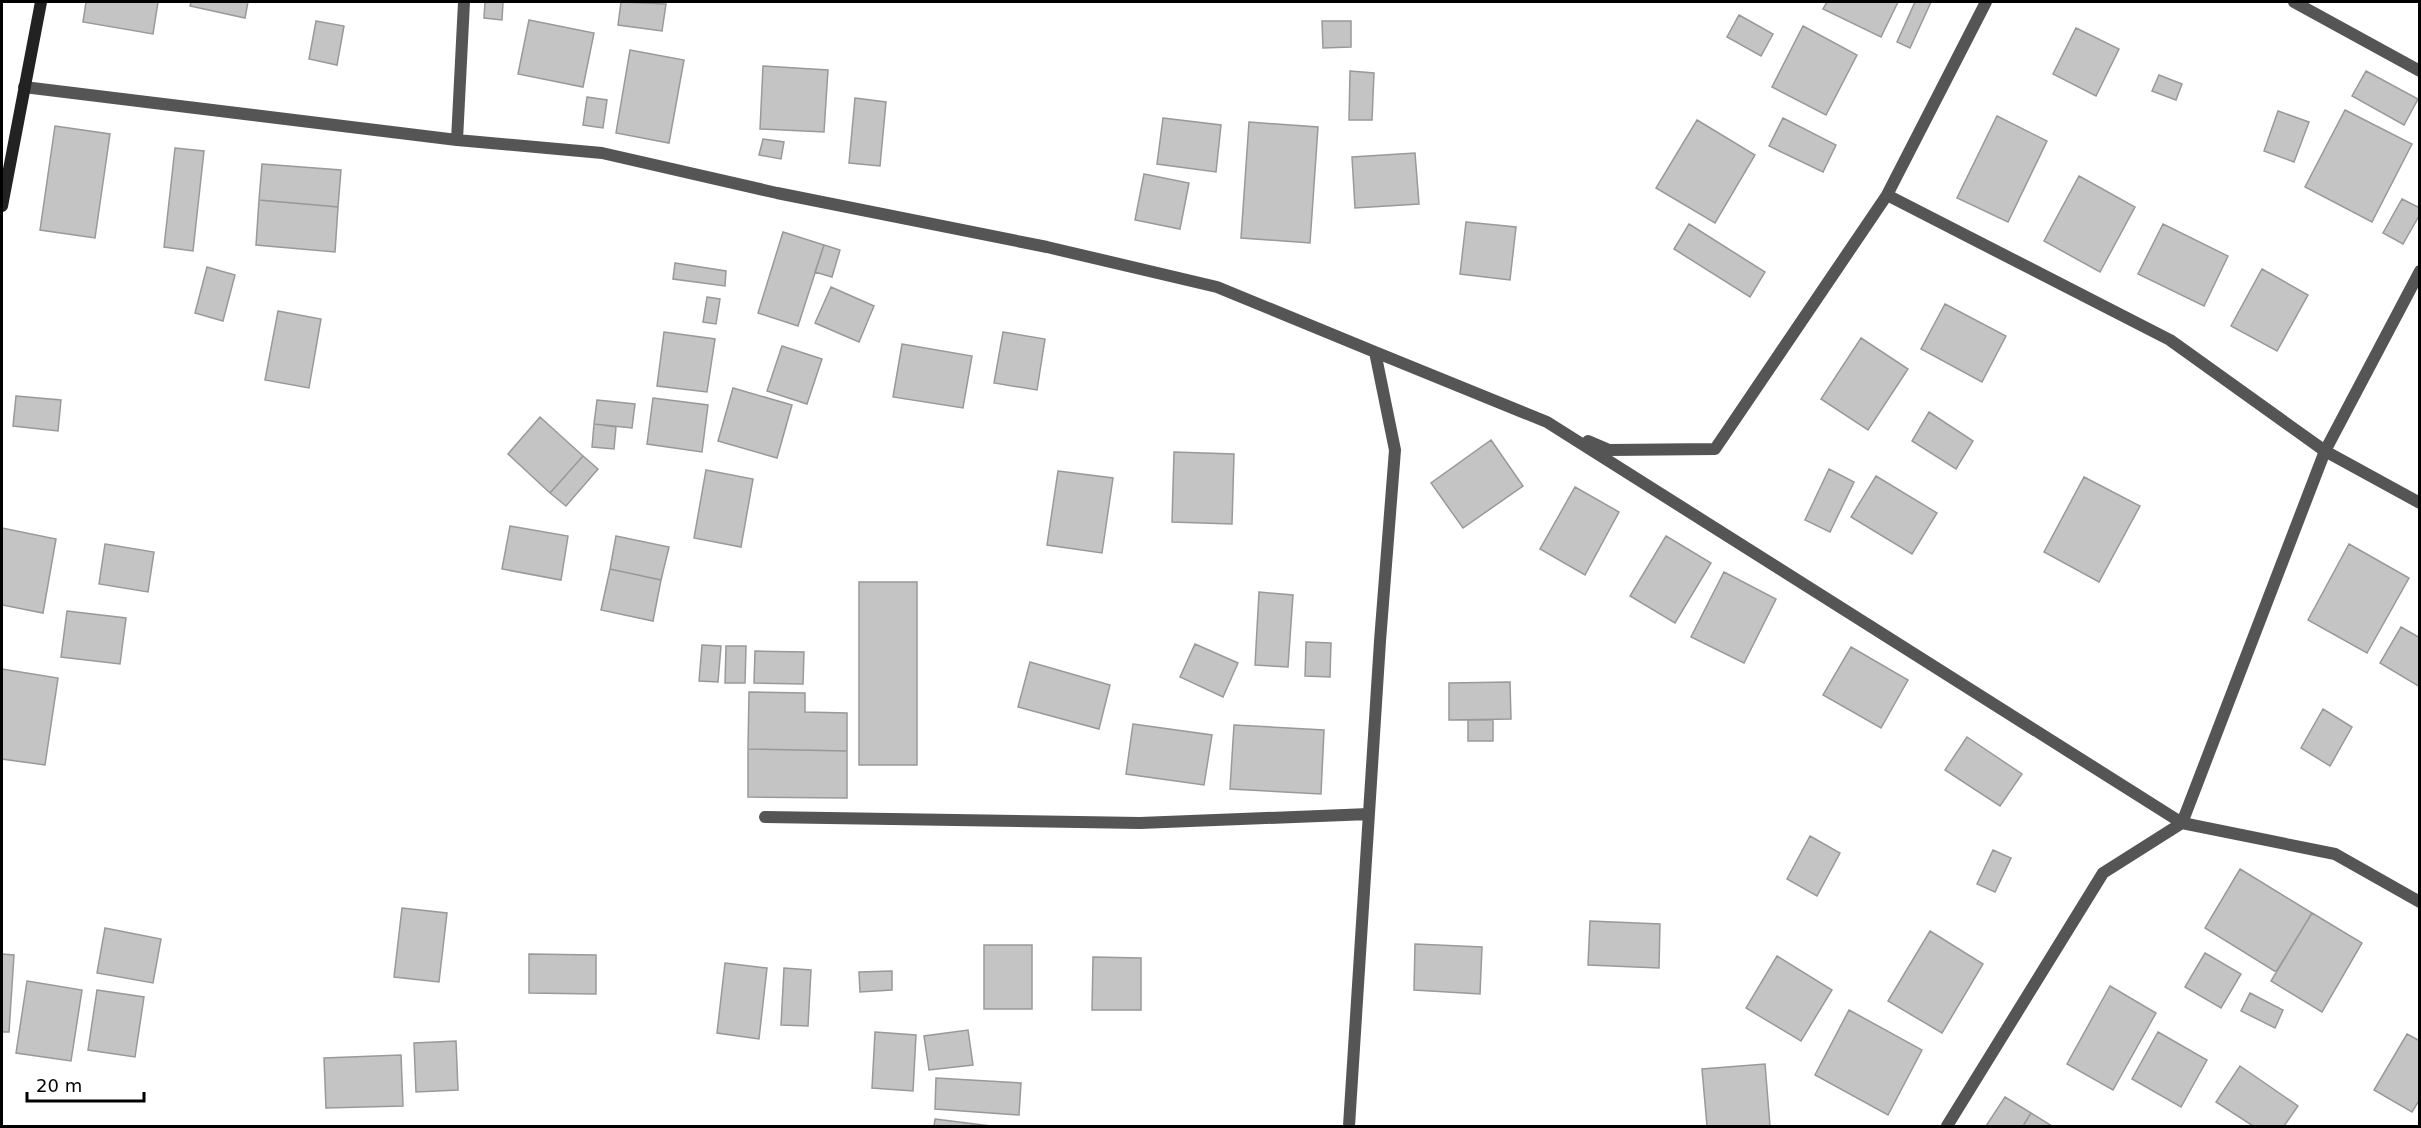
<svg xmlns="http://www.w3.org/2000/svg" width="2421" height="1128" font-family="'DejaVu Sans',sans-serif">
<rect width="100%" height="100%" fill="#fff"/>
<path fill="#c4c4c4" stroke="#999" stroke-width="1.5" d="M86,2H158L153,34L83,22Z
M191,2H248L245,18L190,6Z
M485,2H503L502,20L484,18Z
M621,2L666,4L662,31L618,25Z
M1827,2H1898L1881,37L1823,9Z
M1915,2H1931L1910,48L1897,42Z
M1739,15L1773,34L1761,56L1727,37Z
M529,20L594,33L583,87L518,74Z
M316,21L344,26L337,65L309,59Z
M1322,21H1351V47L1323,48Z
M1803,26L1857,55L1826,115L1772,87Z
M2076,28L2119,49L2096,96L2053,74Z
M630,50L684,60L669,143L616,133Z
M763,66L828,70L824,132L760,129Z
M1350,71L1374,73L1372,120H1349Z
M2366,71L2418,99L2404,125L2352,96Z
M2159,75L2182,84L2176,100L2152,91Z
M587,97L607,100L603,128L583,125Z
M855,98L886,102L880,166L849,163Z
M2345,110L2412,144L2372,222L2305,187Z
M2278,111L2309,122L2294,162L2264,151Z
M1997,116L2047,141L2008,222L1957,198Z
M1163,118L1221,125L1216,172L1157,164Z
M1783,118L1836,145L1823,172L1769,146Z
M1697,120L1755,155L1715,223L1656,188Z
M1249,122L1318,127L1310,243L1241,238Z
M55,126L110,134L95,238L40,230Z
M763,139L784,142L781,159L759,155Z
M175,148L204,151L193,251L164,247Z
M1415,153L1419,204L1355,208L1352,157Z
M262,164L341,170L338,207L259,200Z
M1144,174L1189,183L1180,229L1135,220Z
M2079,176L2135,207L2100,272L2044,241Z
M2402,199L2420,208V214L2403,244L2383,233Z
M259,200L338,207L335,252L256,245Z
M1466,222L1516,227L1510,280L1460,274Z
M1689,224L1765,272L1750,297L1674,249Z
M2163,224L2228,256L2204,306L2138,274Z
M783,232L824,245L798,326L758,313Z
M824,245L840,250L832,277L815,272Z
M675,263L726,271L725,286L673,279Z
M207,267L235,275L223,321L195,313Z
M2262,269L2308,295L2277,351L2231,326Z
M831,287L874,306L859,342L815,323Z
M707,297L720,299L716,324L703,322Z
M1945,304L2006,336L1982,382L1921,349Z
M278,311L321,319L309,388L265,380Z
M664,332L715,339L707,392L657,386Z
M1003,332L1045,339L1037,390L994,383Z
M1861,338L1908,369L1868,430L1821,399Z
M902,344L972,356L963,408L893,397Z
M782,346L822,359L807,404L767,391Z
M733,388L792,405L777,458L718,441Z
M16,396L61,400L58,431L13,426Z
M653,398L708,405L702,452L647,444Z
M597,400L635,404L632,428L594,424Z
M1929,412L1973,441L1956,469L1912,441Z
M540,417L583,456L550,493L508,454Z
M594,424L616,427L614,449L592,447Z
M1491,440L1523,486L1463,528L1431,483Z
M1174,452L1234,454L1232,524L1172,522Z
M583,456L598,469L566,506L550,493Z
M1829,469L1854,482L1830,532L1805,520Z
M706,470L753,479L741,547L694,538Z
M1058,471L1113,478L1102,553L1047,545Z
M1876,476L1937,513L1912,554L1851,517Z
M2084,477L2140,506L2099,582L2044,552Z
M1575,487L1619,512L1585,575L1540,549Z
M510,526L568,536L561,580L502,569Z
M2,528L56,539L43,613L2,605Z
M616,536L669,547L661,580L610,569Z
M1666,536L1711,563L1675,623L1630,596Z
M105,544L154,552L148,592L99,584Z
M2349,544L2409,578L2367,653L2308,620Z
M610,569L661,580L653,621L601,610Z
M1724,572L1776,599L1744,663L1691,637Z
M859,582H917V765H859Z
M1259,592L1293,595L1288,667L1255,665Z
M67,611L126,618L120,664L61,657Z
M2401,627L2420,638V687L2380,663Z
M1306,642L1331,643L1330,677L1305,676Z
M1195,644L1238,663L1223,697L1180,677Z
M702,645L721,646L718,682L699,681Z
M726,646H746L745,683H725Z
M1851,647L1908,680L1881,728L1823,695Z
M755,651L804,652L803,684L754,683Z
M1030,662L1110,685L1099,729L1018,707Z
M2,669L58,678L45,765L2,759Z
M1510,682L1511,719L1449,720V683Z
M749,692L805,693V712L847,713V751L748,749Z
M2323,709L2352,727L2330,766L2301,748Z
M1468,720H1493V741H1468Z
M1133,724L1212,735L1204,785L1126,774Z
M1234,725L1324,730L1321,794L1230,789Z
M1967,737L2022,774L2000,806L1945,770Z
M748,749L847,751V798L748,797Z
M1810,836L1840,853L1817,896L1787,879Z
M1993,850L2011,858L1995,892L1977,884Z
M2240,869L2312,913L2276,972L2205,928Z
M402,908L447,913L439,982L394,977Z
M2312,913L2362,943L2322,1012L2271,981Z
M1590,921L1660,924L1659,968L1588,965Z
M105,928L161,939L153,983L97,973Z
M1930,931L1983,964L1942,1033L1888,1001Z
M1415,944L1482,947L1480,994L1414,990Z
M984,945H1032V1009H984Z
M2205,953L2241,974L2221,1008L2185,987Z
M2,954L14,955L9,1032H2Z
M529,954L596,955V994L529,993Z
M1777,956L1832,990L1801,1041L1746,1008Z
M1093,957L1141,958V1010H1092Z
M725,963L767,968L759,1039L717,1033Z
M784,968L811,970L808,1026L781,1025Z
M892,971V990L860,992L859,972Z
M27,981L82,990L71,1061L16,1053Z
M2110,986L2156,1013L2113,1090L2067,1064Z
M97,990L144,997L135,1057L88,1050Z
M2250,993L2283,1010L2275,1028L2241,1011Z
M1849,1010L1922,1050L1888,1115L1815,1075Z
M968,1030L973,1065L929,1070L924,1036Z
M875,1032L916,1035L913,1091L872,1088Z
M2158,1032L2207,1060L2181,1107L2132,1079Z
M2407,1034L2420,1041V1099L2412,1112L2374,1090Z
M456,1041L458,1090L416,1092L414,1043Z
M401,1055L403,1106L326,1108L324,1058Z
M1765,1064L1770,1126H1707L1702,1069Z
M2240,1066L2298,1106L2284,1126H2253L2216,1102Z
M936,1078L1021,1083L1019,1115L935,1109Z
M2005,1097L2031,1113L2023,1126H1986Z
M2031,1113L2052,1126H2023Z
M935,1119L991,1126H934Z"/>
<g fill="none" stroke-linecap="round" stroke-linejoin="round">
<path stroke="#555" stroke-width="12" d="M2294,2L2420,71
M24,87L457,140L602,153L777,193L1047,247L1217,287L1375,352L1395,450L1380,641L1349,1126
M457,140L464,2
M2420,271L2325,451L2420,503
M1375,352L1547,422L2182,823L2325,451L2170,340L1887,195
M1588,441L1609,450L1715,449L1887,195L1986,2
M765,817L1140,823L1369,814
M1947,1126L2103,873L2182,823L2335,854L2420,902"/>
<path stroke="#222" stroke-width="12" d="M2,206L41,2"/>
</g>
<rect width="2421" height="1128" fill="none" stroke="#000000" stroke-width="6"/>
<path d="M27 1092v9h117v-9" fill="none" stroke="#000000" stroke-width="3"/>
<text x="36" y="1092" font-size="18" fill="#000000" stroke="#ffffff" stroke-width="4.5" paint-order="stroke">20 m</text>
</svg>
